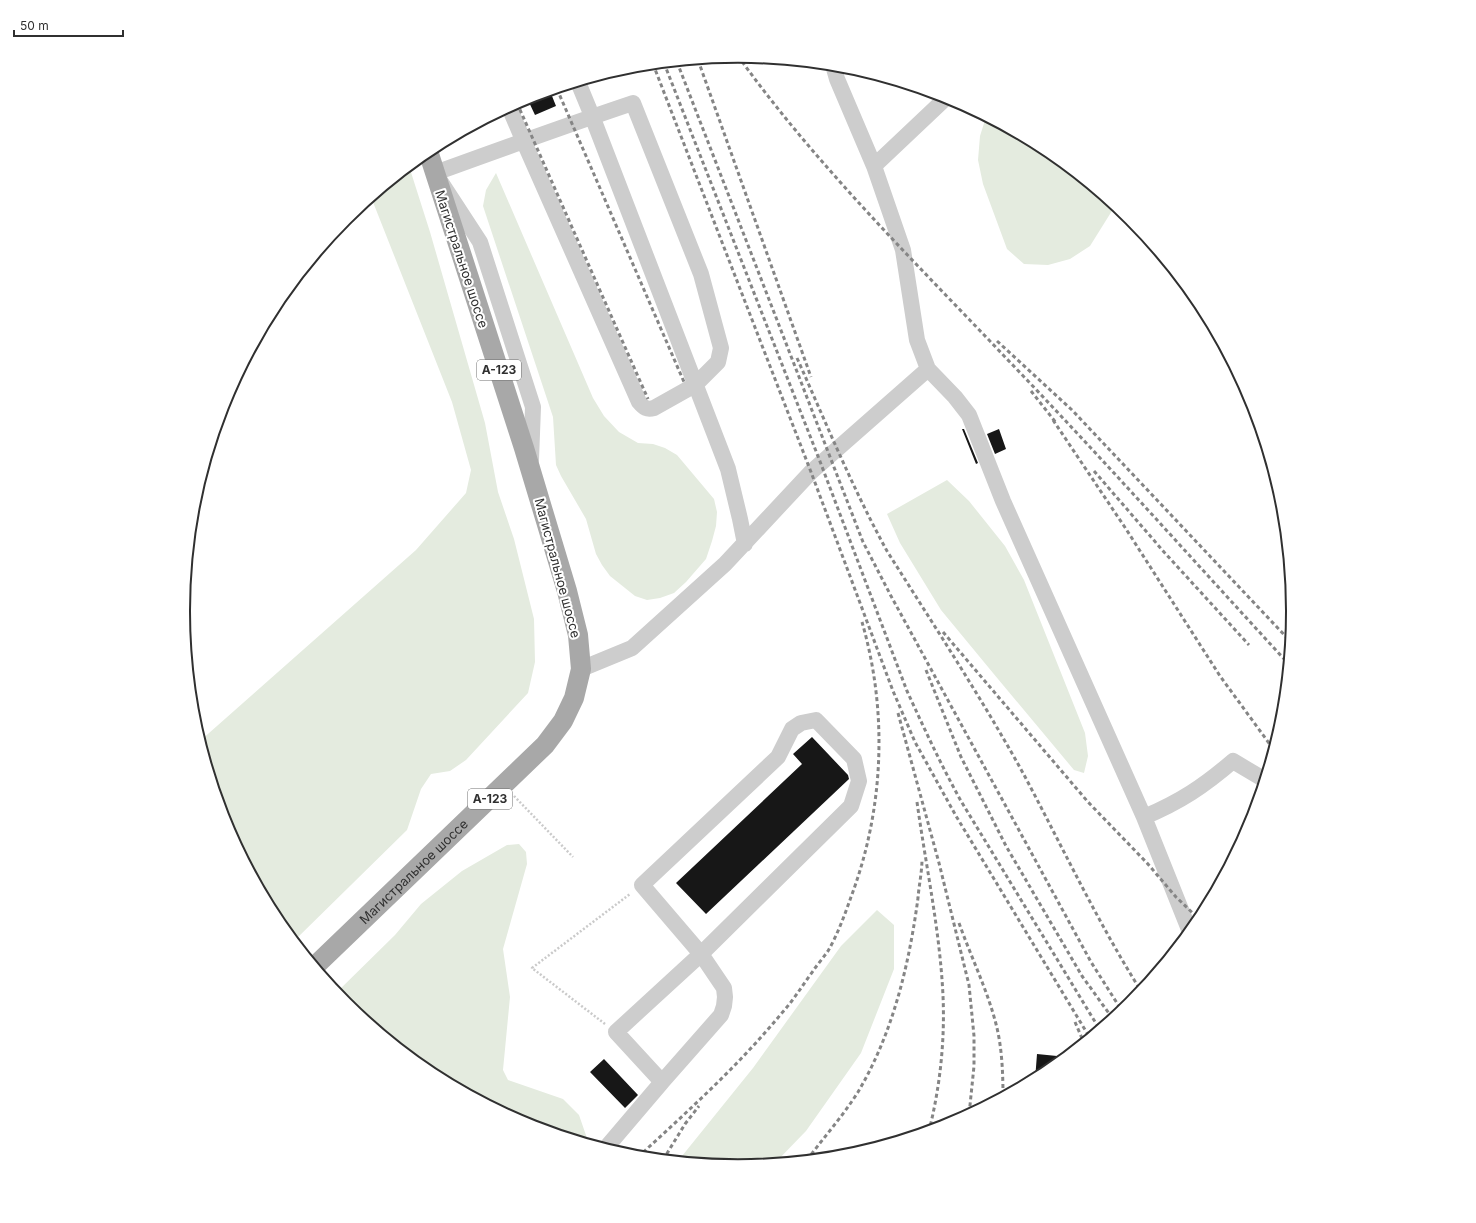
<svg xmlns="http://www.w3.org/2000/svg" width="1476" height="1223" font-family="Inter,sans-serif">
<rect width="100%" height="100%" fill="#fff"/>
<path fill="#e4ebdf" d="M986,117L1047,150L1115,206L1090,246L1070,259L1048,265L1024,264L1007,249L983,184L978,160L980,136Z
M409,166L430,232L485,423L498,492L514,539L534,619L535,662L528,693L466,760L450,771L431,774L421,789L407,830L294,941L276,920L225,824L200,741L416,550L466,493L471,470L452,402L371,197Z
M496,173L593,398L604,416L619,432L638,443L653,444L665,448L677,455L714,499L717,512L716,526L712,541L706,559L686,582L674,593L660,598L647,600L635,596L610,576L602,565L596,554L586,519L561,476L556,465L553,417L483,206L486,190Z
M947,480L969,501L1005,546L1024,580L1085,733L1088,756L1084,773L1074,770L993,673L941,610L900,543L887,514Z
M519,844L526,852L527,864L503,949L510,997L503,1070L508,1080L563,1099L579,1115L589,1144L525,1125L429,1073L345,1004L336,993L395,935L421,904L462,871L507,845Z
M877,910L894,925V969L861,1053L806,1131L775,1163L738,1167L678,1161L753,1068L841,946Z"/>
<path fill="#171717" d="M550,91L556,106L535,115L527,98Z
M962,429H964L978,463L976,464Z
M999,429L1006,449L995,454L987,434Z
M812,737L848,775L849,779L706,914L676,883L802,764L793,754Z
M1037,1054L1067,1057L1046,1074L1035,1080Z
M604,1059L638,1095L625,1108L590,1072Z"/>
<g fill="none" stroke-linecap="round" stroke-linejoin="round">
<path stroke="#cacaca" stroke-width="2.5" stroke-dasharray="2 2" stroke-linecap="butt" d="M514,796L573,857
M605,1024L532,968L630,894"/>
<path stroke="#cdcdcd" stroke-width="16" d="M833,65L837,79L874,166L903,250L917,340L928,369
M578,82L592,116L728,469L740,519L745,544
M509,107L524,142L639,402C644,408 647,410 654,408L695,385L718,362L721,348L701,274L633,103C567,125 501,149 435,173L480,242L533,407L531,460
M874,166L947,97
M581,669L632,648L725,564L811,472L928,369L955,397L969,415L1003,501L1144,817L1190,932
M1144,817C1180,802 1204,786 1233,761L1265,780
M605,1149L662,1082L616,1032L701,954L851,806L859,781L854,759L816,720L801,723L792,729L778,757L642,885L701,954L724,988L725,997L724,1006L721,1015L662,1082"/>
<path stroke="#a8a8a8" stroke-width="20" id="s1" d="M314,967L545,745L563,721L574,698L581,669L578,635L567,591L524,448L428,151"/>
<path stroke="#858585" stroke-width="3" stroke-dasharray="4 3" stroke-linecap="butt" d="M738,56C817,166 914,261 1007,359C1102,458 1193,560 1285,660
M698,60L811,377
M677,62L863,542L891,596L1091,962L1122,1011
M664,63L821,464L907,691C924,728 941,765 961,801L1100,1030
M653,64L811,472L893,691L915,742L956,816L1090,1038
M557,89L684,382
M517,103L648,399
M997,341L1072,410L1291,642
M797,358C826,423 853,489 887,551C933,624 981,697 1023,773C1062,846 1097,921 1141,991
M1031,391L1057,424
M1053,420L1126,529L1220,676L1274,750
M1094,471L1164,552L1249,645
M943,632L1088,802L1147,863L1176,897L1200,920
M926,670L961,757L1006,846L1082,976L1113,1019
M898,713L939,863L969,985L974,1036V1066L969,1115
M917,802C926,867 940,931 943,996C945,1041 940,1087 929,1131
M959,923C971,957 987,989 996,1024C1002,1047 1003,1073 1003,1097
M1075,1022L1084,1043
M638,1157C688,1111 738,1066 781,1014C793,1001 802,986 813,971C817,965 823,958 828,951C837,936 845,914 851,897C884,809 888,712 862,622
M663,1160L685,1124L699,1106
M807,1160C824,1137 843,1116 858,1092C893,1033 909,965 918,898C919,885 922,872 922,859"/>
</g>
<g text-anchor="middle" stroke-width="4" stroke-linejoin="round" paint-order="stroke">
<g fill="#fff" stroke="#6e6e6e" stroke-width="1">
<rect x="477" y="360" width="44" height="20" rx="3"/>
<rect x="468" y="789" width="44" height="20" rx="3"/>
</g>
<g font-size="12" font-weight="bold" fill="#303030">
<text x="499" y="374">А-123</text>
<text x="490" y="803">А-123</text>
</g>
<g font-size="13" fill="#303030" stroke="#fff">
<text transform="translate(462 259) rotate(72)" y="5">Магистральное шоссе</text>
<text transform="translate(558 568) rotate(75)" y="5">Магистральное шоссе</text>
<text dy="5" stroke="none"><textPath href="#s1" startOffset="138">Магистральное шоссе</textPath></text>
</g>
</g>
<path d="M0 0H1476V1223H0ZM190 611a548 548 0 1 1 1096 0a548 548 0 1 1-1096 0Z" fill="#fff" fill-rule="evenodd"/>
<path fill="none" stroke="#303030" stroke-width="2" d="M190 611a548 548 0 1 1 1096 0a548 548 0 1 1-1096 0Z"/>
<path d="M14 30v6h109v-6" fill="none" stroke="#303030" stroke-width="2"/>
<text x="20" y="30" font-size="12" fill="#303030" stroke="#ffffff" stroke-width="3" paint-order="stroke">50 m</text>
</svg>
